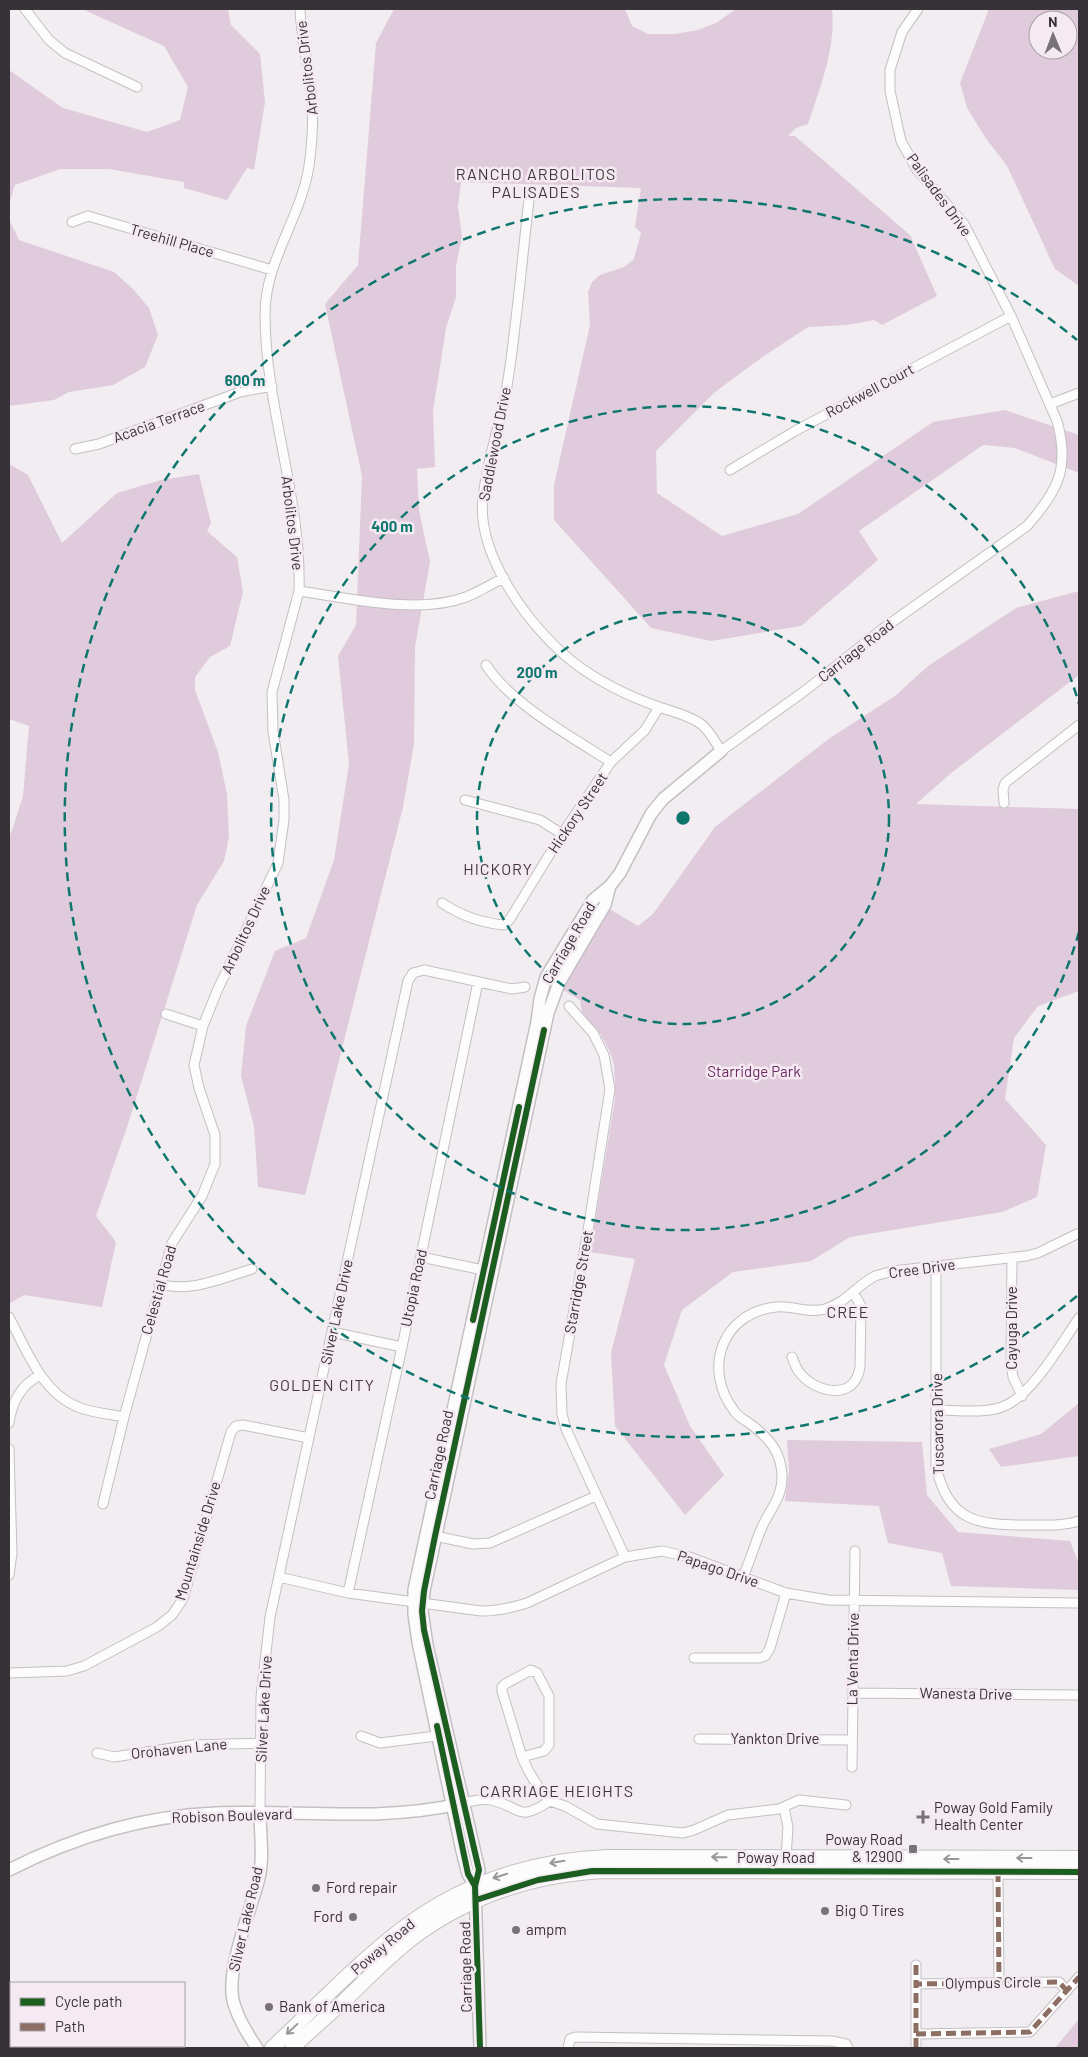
<svg xmlns="http://www.w3.org/2000/svg" width="1088" height="2057" font-family="Barlow,sans-serif">
<rect width="100%" height="100%" fill="#f2edf1"/>
<path fill="#e0cbdc" fill-rule="evenodd" d="M82,9H228L231,25L260,54L265,102L254,170L247,168L227,200L184,188V182L109,169H60L15,185L9,204V70L63,108L147,132L180,120L188,87L164,46Z
M394,9H625L632,26L648,34H675L698,30L716,23L736,9H832C836,48 820,88 808,124L796,128L788,136H795L910,235L937,296L882,325L874,320L847,325L808,327L764,356L715,392L656,451L657,493L722,536L798,514L933,422L1005,410L1079,435V473L1015,448L983,445L859,531L878,560L801,626L711,641L651,628L554,520V485L590,325L588,292L592,282L600,275L624,267L634,259L641,233L635,227L641,188L461,182L458,207L462,237L456,266V297L446,328L433,411L435,467L417,469L419,510L430,562L415,647L414,744L403,807L305,1195L258,1187L254,1126L241,1076L246,1026L275,951L306,938L334,860L349,764L338,656L356,625L362,476L325,304L358,265L376,43Z
M989,9H1079V286L1055,269L1007,166L985,137L967,108L960,83ZM1038,20H1068V50H1038Z
M9,219L19,240L114,272L133,289L149,308L158,335L145,367L113,385L69,392L54,400L9,406Z
M9,464L28,475L62,543L117,493L161,480L199,474L211,523L207,531L237,557L243,592L230,646L210,657L195,677V690L218,752L227,794L229,837L224,861L197,905L127,1127L96,1216L116,1242L102,1307L24,1295L9,1304V834L11,833L23,796L29,726L9,719Z
M1079,591V675L950,774L916,804L1079,809V991L1038,1006L1014,1038L1005,1099L1046,1145L1037,1197L1002,1212L850,1237L811,1261L733,1272L682,1310L664,1365L690,1426L724,1475L685,1515L615,1426L611,1353L635,1259L590,1252L615,1099V1083L614,1065L610,1052L601,1035L582,1012L580,1000L561,989L608,908L638,926L653,914L715,827L830,738L895,696L928,666L1016,608Z
M1079,1403V1456L1001,1467L989,1449L1041,1434Z
M787,1440L922,1442L927,1495L958,1532L1070,1541L1079,1564V1590L951,1586L942,1553L888,1543L879,1506L785,1501L789,1470Z
M1079,2019V2048H1055Z"/>
<g fill="none" stroke-linecap="round" stroke-linejoin="round">
<path stroke="#ecc3e4" stroke-width="2" d="M1069,2048L1079,2038"/>
<g stroke="#c3bfc3" stroke-width="11">
<path id="street" d="M25,9L49,40L65,53L137,87
M529,200C522,260 517,320 508,380C502,420 487,458 483,498C476,555 530,628 573,662C599,682 628,696 659,707C673,712 689,715 701,724C710,731 715,742 721,751L806,690L881,630L1027,526C1058,491 1070,468 1057,421L1011,316L964,224L917,170L901,141L890,91V70L902,32L918,9
M72,222L88,216L272,270
M1050,404L1079,393
M75,449L99,444L240,392L272,386
M730,470L795,431L1011,316
M299,591C349,598 418,615 466,597C479,592 491,584 504,578
M486,665C510,703 573,738 611,762
M465,800L540,820L562,834
M1004,803L1003,790L1005,783L1079,725
M442,903C460,915 482,923 504,925L510,919L562,834L611,762L645,730L659,707
M569,1006L593,1033L604,1055L610,1089L589,1224L561,1384L562,1414L566,1429L625,1557
M166,1014L203,1026
M421,1257L483,1270
M1012,1257L1011,1362L1013,1377L1022,1396
M936,1266V1466C948,1523 979,1525 1029,1525C1046,1525 1063,1526 1079,1521
M159,1284C191,1293 222,1278 252,1269
M9,1317C26,1349 42,1393 78,1407C92,1413 110,1414 124,1417
M332,1332L402,1347
M792,1357C794,1362 796,1368 799,1372C815,1393 855,1402 860,1367L861,1306L853,1292
M936,1410C957,1410 982,1414 1002,1407C1031,1397 1061,1344 1079,1318
M9,1423C12,1401 21,1385 40,1375
M9,1449L12,1553L9,1575
M103,1504L124,1417L172,1243L202,1196L215,1164V1135L199,1088L194,1065L203,1026L217,991L278,863L284,820V800L273,731L272,692L299,591C302,498 265,407 265,314C265,261 301,218 309,166C313,138 314,108 310,80C306,56 301,33 300,9
M435,1536L473,1544L490,1543L596,1496
M279,1577L348,1593L481,1611C498,1611 511,1608 527,1603L625,1557L662,1551L689,1557L786,1593L828,1600L1079,1603
M743,1577C750,1561 755,1543 762,1527C770,1509 783,1497 782,1475C781,1451 768,1437 749,1423C744,1420 738,1416 735,1412C702,1370 721,1313 776,1307C792,1305 808,1314 825,1309C846,1303 856,1286 875,1276C881,1274 887,1273 893,1271L1026,1256L1038,1253L1077,1234
M348,1593L402,1347L478,982
M694,1658H759L765,1656L770,1648L786,1593
M9,1673L67,1671L84,1666L157,1627L172,1615L183,1599L231,1432L236,1426L243,1425L309,1438
M852,1693L1079,1695
M361,1736L380,1743L444,1735
M699,1739L852,1740
M97,1753L114,1757L192,1745L261,1743
M522,1757L544,1751L549,1745V1696L537,1673L531,1670L505,1684L502,1687V1691L522,1757C529,1774 538,1788 550,1801
M852,1767L855,1551
M464,1803C472,1801 482,1798 491,1800C523,1807 516,1823 550,1801L565,1806L597,1824L683,1833L694,1830L728,1815L779,1809L799,1800L846,1805
M784,1808L788,1827L786,1858
M260,1813L261,1697L270,1617L408,981L413,973L424,970L512,989L525,987
M998,1872L999,1983
M916,1965V1984
M916,2034L1030,2032L1079,1977
M9,2045V2048
M568,2048L570,2039L576,2037L832,2041L846,2044L848,2048
M916,2048V1984L1059,1982L1067,1991"/>
</g>
<g stroke="#c3bfc3" stroke-width="14">
<path id="secondary" d="M9,1870C74,1837 143,1816 216,1813C298,1810 379,1822 459,1804
M475,1886L468,1874L462,1851L418,1642L414,1614V1590L537,1022L540,999L546,977L593,900L610,886L620,873L651,814L663,799L721,751
M257,2048C248,2035 239,2020 234,2004C224,1972 251,1911 259,1878C264,1857 260,1834 260,1813
M480,2048L475,1886L479,1870L427,1645L422,1611L424,1591L548,1013L559,983L605,905L610,886"/>
</g>
<g stroke="#c3bfc3" stroke-width="16">
<path id="primary" d="M272,2048C315,2008 356,1964 403,1928C463,1883 533,1860 608,1857L1079,1858
M292,2048C309,2032 326,2017 343,2002C365,1981 386,1959 410,1940C467,1896 537,1873 609,1871L1079,1872"/>
</g>
<use href="#street" stroke="#fdfcfd" stroke-width="9"/>
<use href="#secondary" stroke="#fdfcfd" stroke-width="11"/>
<use href="#primary" stroke="#fdfcfd" stroke-width="14"/>
<path stroke="#8d6e63" stroke-width="5" stroke-dasharray="10 5" stroke-linecap="butt" d="M998,1872L999,1983
M916,1965V1984
M916,2034L1030,2032L1079,1977
M916,2048V1984L1059,1982L1067,1991"/>
<g stroke="#f5eaf2" stroke-width="9">
<path id="cycleway" d="M473,1320L519,1107
M437,1726L468,1874L475,1886
M476,1900L538,1880L592,1871L1079,1872
M480,2048L475,1886L479,1870L424,1630L422,1611L424,1591L435,1536L544,1030"/>
</g>
<use href="#cycleway" stroke="#1b5e20" stroke-width="6"/>
</g>
<defs><path id="oneway-shaft" d="M-6 0H5M1.5-3L5.5 0L1.5 3" fill="none" stroke-width="1.6" stroke-linecap="round" stroke-linejoin="round" transform="scale(1.25)"/></defs>
<g stroke="#9a9799">
<use href="#oneway-shaft" transform="translate(719 1857) rotate(-179)"/>
<use href="#oneway-shaft" transform="translate(1024 1858) rotate(180)"/>
<use href="#oneway-shaft" transform="translate(951 1859) rotate(180)"/>
<use href="#oneway-shaft" transform="translate(557 1862) rotate(171)"/>
<use href="#oneway-shaft" transform="translate(500 1876) rotate(162)"/>
<use href="#oneway-shaft" transform="translate(292 2029) rotate(137)"/>
</g>
<g fill="none" stroke="#0f766e" stroke-width="2.5" stroke-dasharray="9 6">
<circle cx="683" cy="818" r="206"/>
<path d="M1079 932A412 412 0 1 1 1079 704"/>
<path d="M1077 1296A619 619 0 1 1 1077 340"/>
</g>
<g fill="#787377" stroke="#f5eaf2" stroke-width="2">
<path d="M920.5 1809.5h5v5h5v5h-5v5h-5v-5h-5v-5h5z"/>
<rect x="908" y="1844" width="10" height="10" rx="2.5"/>
<circle cx="316" cy="1888" r="5"/>
<circle cx="825" cy="1911" r="5"/>
<circle cx="353" cy="1917" r="5"/>
<circle cx="516" cy="1930" r="5"/>
<circle cx="269" cy="2007" r="5"/>
</g>
<g text-anchor="middle" stroke-width="5" stroke-linejoin="round" paint-order="stroke">
<g font-size="15" fill="#363235" stroke="#f5eaf2">
<text transform="translate(307 68) rotate(-97)" y="5">Arbolitos Drive</text>
<text transform="translate(939 195) rotate(54)" y="5">Palisades Drive</text>
<text transform="translate(172 241) rotate(16)" y="5">Treehill Place</text>
<text transform="translate(870 391) rotate(-28)" y="5">Rockwell Court</text>
<text transform="translate(159 422) rotate(-20)" y="5">Acacia Terrace</text>
<text transform="translate(495 444) rotate(-79)" y="5">Saddlewood Drive</text>
<text transform="translate(292 523) rotate(83)" y="5">Arbolitos Drive</text>
<text transform="translate(856 651) rotate(-38)" y="5">Carriage Road</text>
<text transform="translate(578 813) rotate(-56)" y="5">Hickory Street</text>
<text transform="translate(246 930) rotate(-65)" y="5">Arbolitos Drive</text>
<text transform="translate(569 943) rotate(-60)" y="5">Carriage Road</text>
<text transform="translate(922 1269) rotate(-8)" y="5">Cree Drive</text>
<text transform="translate(579 1282) rotate(-80)" y="5">Starridge Street</text>
<text transform="translate(414 1288) rotate(-78)" y="5">Utopia Road</text>
<text transform="translate(159 1290) rotate(-74)" y="5">Celestial Road</text>
<text transform="translate(337 1312) rotate(-78)" y="5">Silver Lake Drive</text>
<text transform="translate(1012 1328) rotate(-90)" y="5">Cayuga Drive</text>
<text transform="translate(938 1424) rotate(-91)" y="5">Tuscarora Drive</text>
<text transform="translate(439 1455) rotate(-78)" y="5">Carriage Road</text>
<text transform="translate(198 1541) rotate(-73)" y="5">Mountainside Drive</text>
<text transform="translate(718 1569) rotate(19)" y="5">Papago Drive</text>
<text transform="translate(853 1659) rotate(-89)" y="5">La Venta Drive</text>
<text transform="translate(966 1694) rotate(1)" y="5">Wanesta Drive</text>
<text transform="translate(264 1709) rotate(-87)" y="5">Silver Lake Drive</text>
<text x="775" y="1744">Yankton Drive</text>
<text transform="translate(179 1749) rotate(-6)" y="5">Orohaven Lane</text>
<text transform="translate(232 1816) rotate(-2)" y="5">Robison Boulevard</text>
<text x="776" y="1863">Poway Road</text>
<text transform="translate(246 1919) rotate(-77)" y="5">Silver Lake Road</text>
<text transform="translate(383 1947) rotate(-40)" y="5">Poway Road</text>
<text transform="translate(466 1967) rotate(-91)" y="5">Carriage Road</text>
<text transform="translate(993 1983) rotate(-1)" y="5">Olympus Circle</text>
</g>
<g font-size="15" fill="#6c2b63" stroke="#f5eaf2">
<text x="754" y="1077">Starridge Park</text>
</g>
<g font-size="15" fill="#363235" stroke="#f5eaf2" text-anchor="start">
<text x="934" y="1813">Poway Gold Family<tspan x="934" dy="17">Health Center</tspan></text>
<text x="903" y="1845" text-anchor="end">Poway Road<tspan x="903" dy="17">&amp; 12900</tspan></text>
<text x="326" y="1893">Ford repair</text>
<text x="835" y="1916">Big O Tires</text>
<text x="343" y="1922" text-anchor="end">Ford</text>
<text x="526" y="1935">ampm</text>
<text x="279" y="2012">Bank of America</text>
</g>
<g font-size="16" letter-spacing="1" fill="#41383f" stroke="#f5eaf2">
<text x="536" y="180">RANCHO ARBOLITOS<tspan x="536" dy="18">PALISADES</tspan></text>
<text x="498" y="875">HICKORY</text>
<text x="848" y="1318">CREE</text>
<text x="322" y="1391">GOLDEN CITY</text>
<text x="557" y="1797">CARRIAGE HEIGHTS</text>
</g>
</g>
<circle cx="683" cy="818" r="8" fill="#0f766e" stroke="#f5eaf2" stroke-width="2.5"/>
<g font-size="15" text-anchor="middle" font-weight="bold" fill="#0f766e" stroke="#f5eaf2" stroke-width="5" stroke-linejoin="round" paint-order="stroke">
<text x="245" y="386">600 m</text>
<text x="392" y="532">400 m</text>
<text x="537" y="678">200 m</text>
</g>
<rect width="1088" height="2057" fill="none" stroke="#363235" stroke-width="20"/>
<rect x="10" y="1982" width="175" height="65" fill="#f5eaf2" stroke="#a9a0a6"/>
<rect x="20" y="1998" width="25" height="8" fill="#1b5e20" stroke="#a9a0a6"/>
<text x="55" y="2007" font-size="15" fill="#363235">Cycle path</text>
<rect x="20" y="2023" width="25" height="8" fill="#8d6e63" stroke="#a9a0a6"/>
<text x="55" y="2032" font-size="15" fill="#363235">Path</text>
<g transform="translate(1053 35) rotate(359)"><circle r="24" fill="#f5eaf2" stroke="#a9a0a6"/>
<path d="M0-4L9 19L0 12L-9 19Z" fill="#787377"/>
<text y="-8" font-size="14" font-weight="bold" text-anchor="middle" fill="#363235">N</text>
</g>
</svg>
